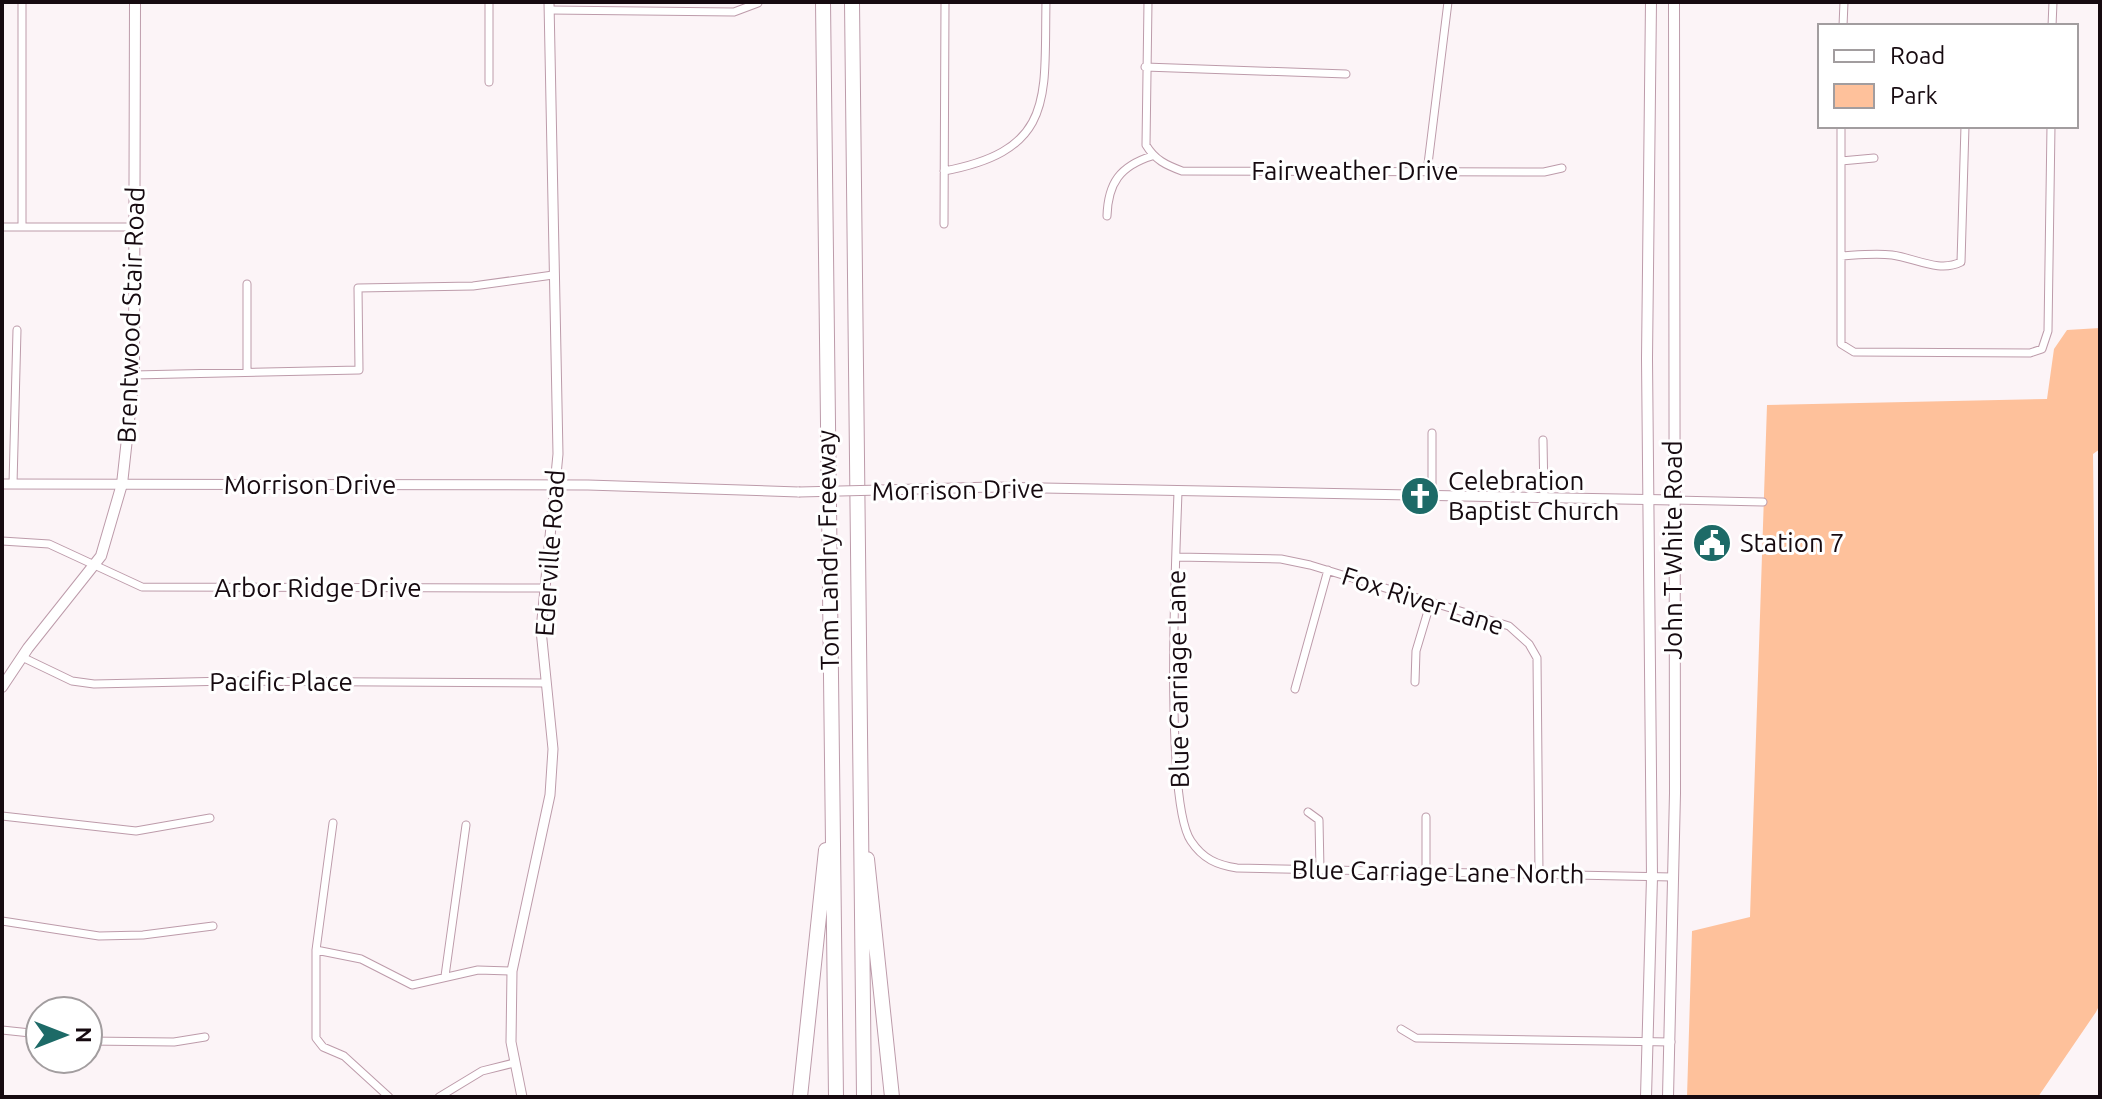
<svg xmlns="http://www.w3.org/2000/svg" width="2102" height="1099" font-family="Ubuntu,sans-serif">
<rect width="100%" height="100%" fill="#fcf4f7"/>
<path fill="#fec19b" d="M2100,328V449L2093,454L2100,1004L2096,1012L2038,1097H1687L1692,931L1750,917L1767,405L2047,399L2054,349L2067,330Z"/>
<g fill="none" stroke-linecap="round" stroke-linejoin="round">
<g stroke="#bd9baa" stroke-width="9">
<path id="minor" d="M22,2V227
M489,2V82
M1148,2L1146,145C1155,160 1166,165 1182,171L1544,172L1562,168
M549,10L734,12L758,3
M1843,26L1844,2
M2052,26L2053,2
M1145,67L1346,74
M1841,126V344L1854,352L2030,353L2042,349L2048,331L2051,126
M1841,161L1874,158
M944,171C1056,150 1044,97 1046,2
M1427,172L1448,2
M1107,216C1108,183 1120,166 1152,156
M944,224L945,2
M2,227H135
M1841,256C1858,255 1875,253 1892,255C1915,258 1939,273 1961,262L1965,126
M247,371V284
M134,375L359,370L358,288L473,286L553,275
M1432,433V496
M1543,440L1544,497
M13,484L17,330
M1178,492C1176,552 1164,802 1191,841C1203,859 1217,865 1237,868L1672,877
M1674,500L1763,502
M2,541L49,544L142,587L545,588
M1176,557L1281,559L1310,565L1509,626L1529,644L1537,658L1539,874
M22,657L72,681L94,684L231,681L546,683
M1415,682L1416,651L1431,601
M1295,689L1328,570
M1308,812L1319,820L1320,870
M2,816L136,831L210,818
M1426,817V873
M333,823L316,950V1038L323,1047L344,1056L389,1097
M2,921L99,936L143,935L213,926
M316,950L361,959L412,985L478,970L512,971
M445,976L466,825
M1401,1029L1416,1038L1671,1042
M2,1030L40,1034
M88,1041L174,1042L205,1037
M439,1097L482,1071L514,1063"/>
</g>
<g stroke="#bd9baa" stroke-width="11">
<path id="tertiary" d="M2,484L588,485L799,492
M881,490L993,487L1674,500
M522,1097L511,1042L512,971L550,795L553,749L541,630L558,454L549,2"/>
</g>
<g stroke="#bd9baa" stroke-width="12">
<path id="secondary" d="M2,687L28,648L101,556L122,484L134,375L135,2
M1646,1097L1652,877L1647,359L1651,2
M1668,1097L1675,793L1674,2"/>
</g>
<g stroke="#bd9baa" stroke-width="16">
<path id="motorway" d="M823,2L836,1097
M852,2L864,1097
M867,859L892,1097
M800,1097L826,850"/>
</g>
<use href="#minor" stroke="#fff" stroke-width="7"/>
<use href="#tertiary" stroke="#fff" stroke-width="9"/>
<use href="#secondary" stroke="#fff" stroke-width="10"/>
<use href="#motorway" stroke="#fff" stroke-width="14"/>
<g stroke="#bd9baa" stroke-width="11" stroke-linecap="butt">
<path id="tertiary-bridge" d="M799,492L881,490"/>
</g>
<use href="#tertiary-bridge" stroke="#fff" stroke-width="9"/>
</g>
<defs>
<g id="church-disc" transform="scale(2)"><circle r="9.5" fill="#1d6a67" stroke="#fff"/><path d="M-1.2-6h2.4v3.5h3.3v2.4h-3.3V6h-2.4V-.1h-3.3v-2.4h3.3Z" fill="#fff"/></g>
<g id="civic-disc" transform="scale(2)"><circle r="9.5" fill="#1d6a67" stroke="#fff"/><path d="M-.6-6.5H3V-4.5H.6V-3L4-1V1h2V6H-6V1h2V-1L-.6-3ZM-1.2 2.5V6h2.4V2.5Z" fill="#fff"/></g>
</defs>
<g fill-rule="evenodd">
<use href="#church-disc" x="1420" y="496"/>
<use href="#civic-disc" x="1712" y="543"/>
</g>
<g text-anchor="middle" stroke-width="6" stroke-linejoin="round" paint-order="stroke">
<g font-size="26" fill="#160a10" stroke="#fff">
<text x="1355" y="180">Fairweather Drive</text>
<text transform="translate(131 315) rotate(-88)" y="9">Brentwood Stair Road</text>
<text x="310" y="494">Morrison Drive</text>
<text transform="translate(958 490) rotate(-1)" y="9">Morrison Drive</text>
<text transform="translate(828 550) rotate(-91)" y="9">Tom Landry Freeway</text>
<text transform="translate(1673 550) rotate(-90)" y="9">John T White Road</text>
<text transform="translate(550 553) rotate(-86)" y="9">Ederville Road</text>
<text x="318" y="597">Arbor Ridge Drive</text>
<text transform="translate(1423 601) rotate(18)" y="9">Fox River Lane</text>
<text transform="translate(1178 679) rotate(-91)" y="9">Blue Carriage Lane</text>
<text x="281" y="691">Pacific Place</text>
<text transform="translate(1438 872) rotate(1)" y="9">Blue Carriage Lane North</text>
</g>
<g font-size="26" fill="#160a10" stroke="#fff" text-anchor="start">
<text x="1448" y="490">Celebration<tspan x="1448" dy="30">Baptist Church</tspan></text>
<text x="1740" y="552">Station 7</text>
</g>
</g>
<rect width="2102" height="1099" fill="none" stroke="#160a10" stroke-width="8"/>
<rect x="1818" y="24" width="260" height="104" fill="#ffffff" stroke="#a29d9f" stroke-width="2"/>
<rect x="1834" y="50" width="40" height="12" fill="#ffffff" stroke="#a29d9f" stroke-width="2"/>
<text x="1890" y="64" font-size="24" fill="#160a10">Road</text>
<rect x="1834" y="84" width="40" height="24" fill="#fec19b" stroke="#a29d9f" stroke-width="2"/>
<text x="1890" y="104" font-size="24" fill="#160a10">Park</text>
<g transform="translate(64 1035) rotate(90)"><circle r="38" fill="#ffffff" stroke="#a29d9f" stroke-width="2"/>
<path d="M0-6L14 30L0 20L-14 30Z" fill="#1d6a67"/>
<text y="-12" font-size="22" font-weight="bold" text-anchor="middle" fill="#160a10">N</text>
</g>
</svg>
